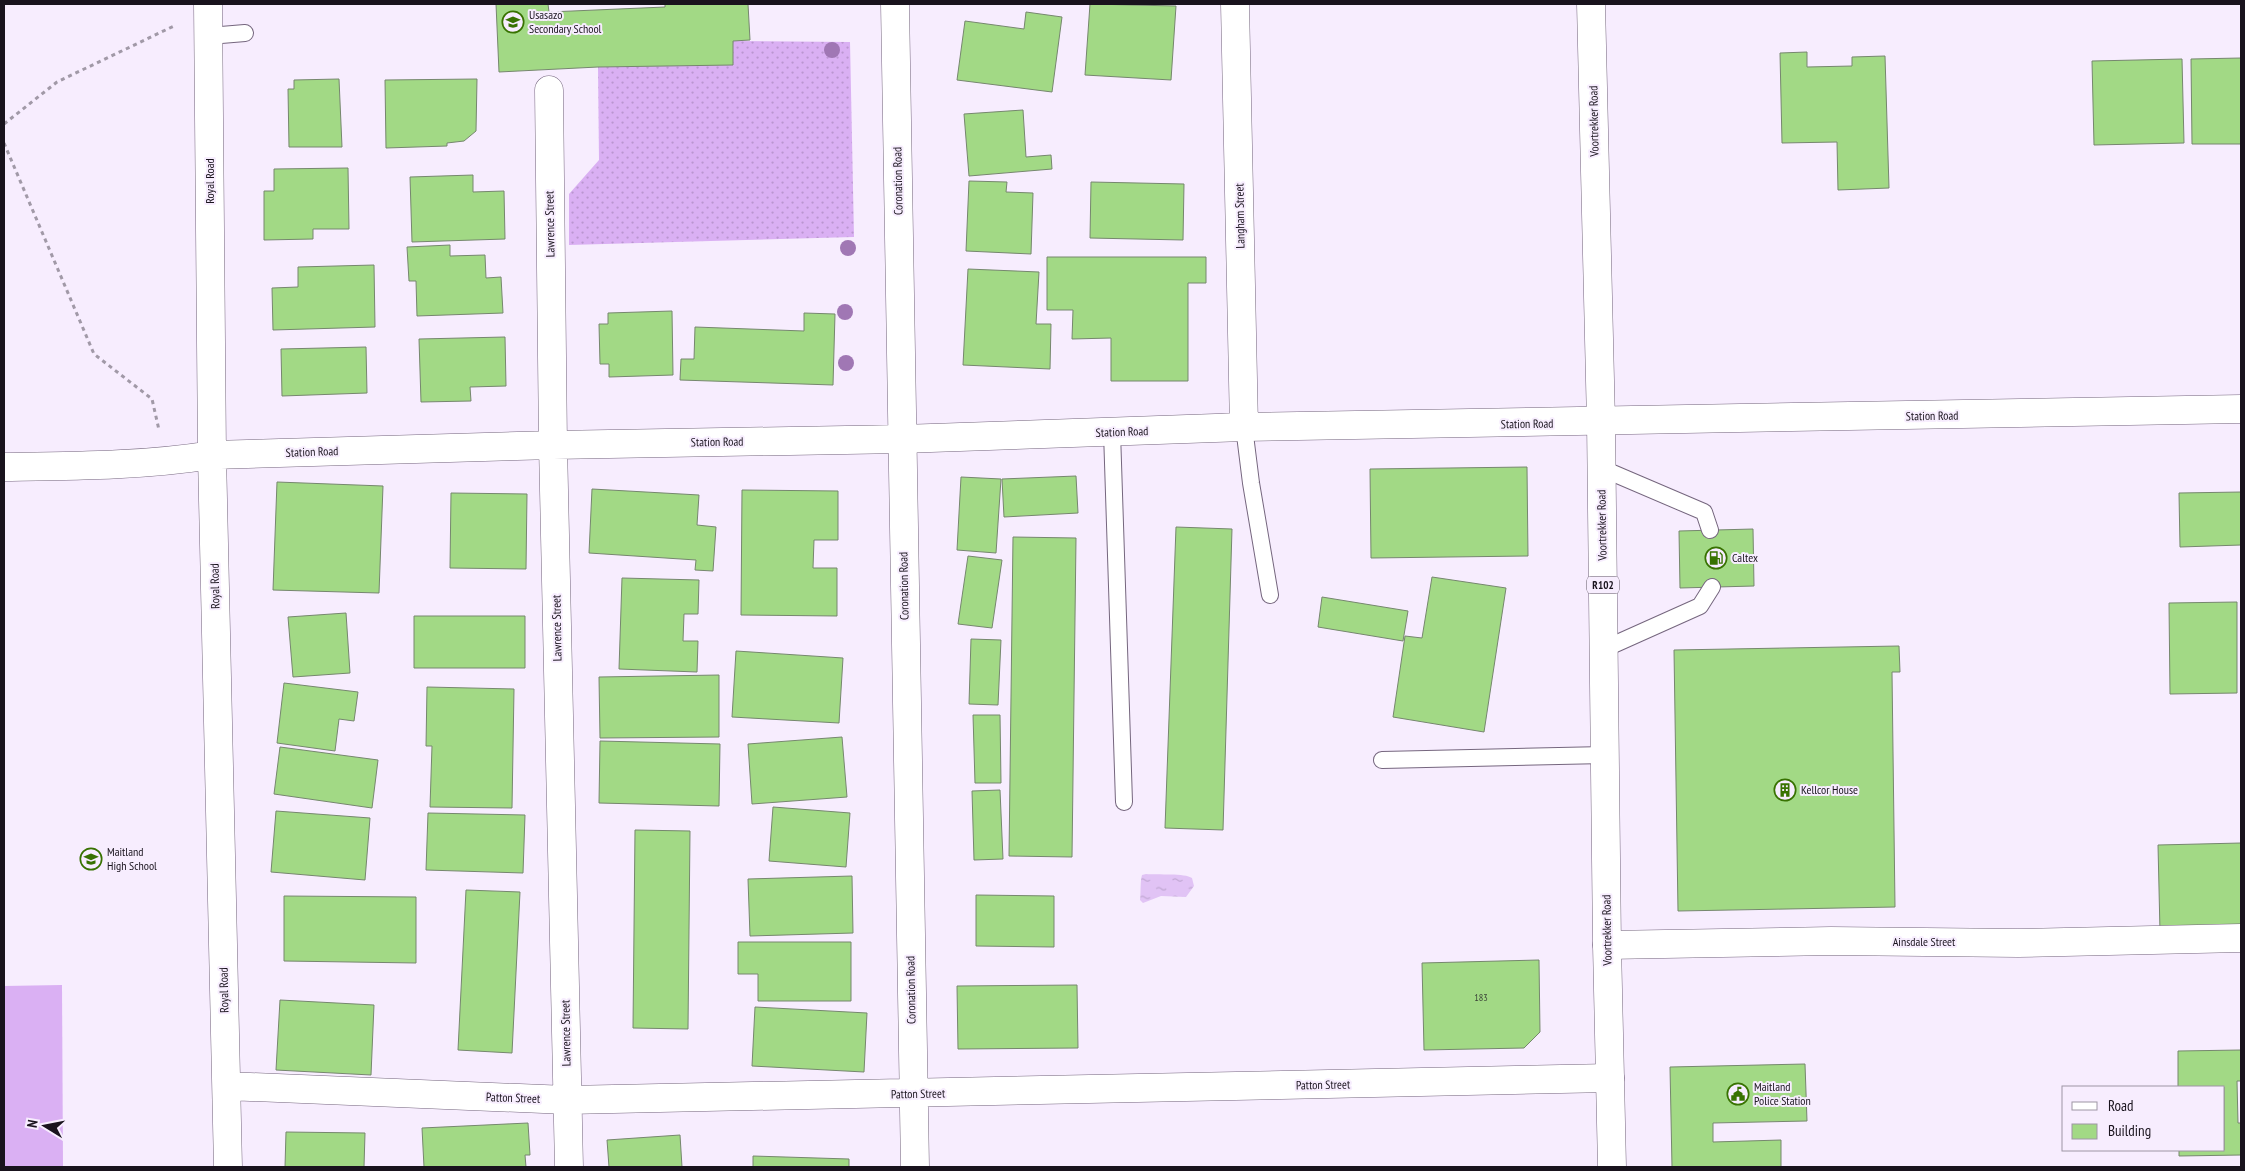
<svg xmlns="http://www.w3.org/2000/svg" width="2245" height="1171" font-family="'PT Sans Narrow',sans-serif">
<defs>
<pattern id="grass-dots" width="8" height="8" patternUnits="userSpaceOnUse" patternTransform="scale(1.25)"><rect width="8" height="8" fill="#dab0f3"/><path d="M2 2h.1M6 6h.1" fill="none" stroke="#ba96d0" stroke-width="1.8" stroke-linecap="round"/></pattern>
<pattern id="water-ripples" width="26" height="14" patternUnits="userSpaceOnUse" patternTransform="scale(1.25)"><rect width="26" height="14" fill="#e1c3f5"/><path d="M2 4q2-2 4 0t4 0M15 11q2-2 4 0t4 0" fill="none" stroke="#c0a7d2"/></pattern>
</defs>
<rect width="100%" height="100%" fill="#f7edfe"/>
<path fill="url(#grass-dots)" d="M733,41L850,42L854,237L569,245V194L599,160L598,67L733,65Z"/>
<path fill="#dab0f3" d="M62,985L63,1167H4V986Z"/>
<path fill="url(#water-ripples)" d="M1146,874C1158,875 1185,873 1192,878L1194,886L1186,897L1161,896L1143,903L1140,900C1141,892 1140,882 1142,875Z"/>
<path fill="#a2d985" stroke="#76876e" d="M496,4H548L549,12L665,7V4H748L750,40L733,41V65L598,67L499,72Z
M1090,4L1176,6L1171,80L1085,75Z
M1026,12L1062,17L1052,92L957,80L965,21L1024,29Z
M1807,52V67L1852,66V57L1885,56L1889,188L1838,190L1837,142L1782,143L1780,53Z
M2241,58V144H2192L2191,59Z
M2182,59L2184,143L2094,145L2092,61Z
M339,79L342,147H289L288,89H294V80Z
M477,79L476,131L464,141L447,143V146L386,148L385,80Z
M1023,110L1026,157L1051,155L1052,169L969,176L964,114Z
M348,168L349,229H313V239L264,240V191H274V169Z
M473,175V192L504,191L505,239L412,242L410,177Z
M969,181L1007,182L1006,192L1033,193L1031,254L966,251Z
M1091,182L1184,184L1183,240L1090,238Z
M450,245V256L485,255L486,278L501,277L503,313L417,316L416,281H409L407,247Z
M1047,257H1206V283H1188V381H1111V338L1072,339L1073,310H1047Z
M374,265L375,327L273,330L272,288L298,287V267Z
M968,269L1039,272L1036,324H1051L1050,369L963,365Z
M672,311L673,375L609,377V364H600L599,324H608V313Z
M804,313L835,314L833,385L680,380L681,359H694L695,327L804,331Z
M505,337L506,386L470,387L471,401L421,402L419,339Z
M366,347L367,393L282,396L281,349Z
M1527,467L1528,556L1371,558L1370,469Z
M1076,476L1078,513L1004,517L1002,479Z
M961,477L1001,479L996,553L957,550Z
M277,482L383,486L379,593L273,590Z
M592,489L699,495L697,525L716,527L713,571L695,570L696,560L589,553Z
M742,490L838,491V540H814L813,568H837V616L741,615Z
M2241,492V545L2180,547L2179,493Z
M451,493L527,494L526,569L450,568Z
M1176,527L1232,529L1223,830L1165,828Z
M1753,529L1754,586L1680,588L1679,531Z
M1013,537L1076,538L1072,857L1009,856Z
M968,556L1002,560L992,628L958,624Z
M1432,577L1506,588L1484,732L1393,717L1405,636L1422,638Z
M622,578L699,580L698,614H684L683,641H698L697,672L619,669Z
M1322,597L1408,611L1403,641L1318,627Z
M2237,602V693L2170,694L2169,603Z
M346,613L350,673L293,677L288,617Z
M414,616H525V668H414Z
M971,639L1001,640L998,705L969,704Z
M1899,646L1900,672H1892L1895,907L1678,911L1674,650Z
M736,651L843,658L839,723L732,717Z
M719,675V737L600,738L599,677Z
M284,683L358,692L354,721L339,719L335,751L277,743Z
M427,687L514,689L512,808L430,807L432,746H426Z
M973,715H1000L1001,783H975Z
M842,737L847,797L752,804L748,744Z
M600,741L720,744L719,806L599,803Z
M280,747L378,760L372,808L274,794Z
M1000,790L1003,859L974,860L972,791Z
M773,807L850,813L846,867L769,861Z
M276,811L370,818L365,880L271,872Z
M428,813L525,815L523,873L426,870Z
M635,830L690,831L688,1029L633,1028Z
M2241,843V931L2160,932L2158,845Z
M852,876L853,933L750,936L748,879Z
M466,890L520,892L512,1053L458,1050Z
M976,895L1054,896V947L976,946Z
M284,896L416,897V963L284,961Z
M738,942H851V1001H758V974H738Z
M1539,960L1540,1032L1524,1048L1424,1050L1422,963Z
M1077,985L1078,1048L958,1049L957,986Z
M280,1000L374,1005L371,1075L276,1070Z
M755,1007L867,1013L864,1072L752,1066Z
M2241,1050V1081H2237L2238,1123H2241V1155L2179,1156V1150H2224V1087H2178V1051Z
M1805,1064L1807,1121L1713,1123V1142L1781,1140V1167H1672L1670,1067Z
M528,1123L530,1155H525L526,1167H424L422,1128Z
M286,1132L365,1133L364,1167H285Z
M680,1135L682,1167H609L607,1140Z
M753,1156L849,1159V1167H753Z"/>
<g fill="none" stroke-linecap="round" stroke-linejoin="round">
<g stroke="#75667e" stroke-width="18">
<path id="lane" d="M209,36L245,33
M1244,427L1251,483L1270,595
M1112,432L1124,802
M1601,468L1704,512L1710,530
M1604,649L1700,606L1712,587
M1382,760L1605,755"/>
</g>
<g stroke="#75667e" stroke-width="29">
<path id="street" d="M208,4L212,455L228,1167
M895,4L915,1167
M1235,4L1244,427
M549,90L553,445L569,1167
M4,467C74,466 143,466 212,455L553,445L902,439L1244,427L2241,409
M1607,945L1831,941L2018,943L2241,938
M227,1086L567,1100L1610,1078"/>
</g>
<g stroke="#75667e" stroke-width="29">
<path id="primary" d="M1591,4L1601,422L1607,945L1612,1167"/>
</g>
<path stroke="#a199a7" stroke-width="3" stroke-dasharray="4 4" stroke-linecap="butt" d="M4,124L57,82L176,25
M4,143L94,354L152,399L159,430"/>
<use href="#lane" stroke="#fff" stroke-width="16"/>
<use href="#street" stroke="#fff" stroke-width="28"/>
<use href="#primary" stroke="#fff" stroke-width="28"/>
</g>
<g fill="#a077b4">
<circle cx="832" cy="50" r="8"/>
<circle cx="848" cy="248" r="8"/>
<circle cx="845" cy="312" r="8"/>
<circle cx="846" cy="363" r="8"/>
</g>
<defs>
<g id="school-ring" transform="scale(1.125)"><circle r="9.5" fill="#f7edfe" stroke="#387201" stroke-width="1.5"/><path d="M0-5L7-2L0 1L-7-2ZM-4 1L0 2.5L4 1V4Q0 6-4 4Z" fill="#387201"/></g>
<g id="fuel-ring" transform="scale(1.125)"><circle r="9.5" fill="#f7edfe" stroke="#387201" stroke-width="1.5"/><path d="M-5.5-6h7V0h2V4h1.3V-2.5L3-4.5l.8-.8L6-3V5H2.5V1h-1V6h-7ZM-4.2-4.7v3.2H.2V-4.7Z" fill="#387201"/></g>
<g id="building-ring" transform="scale(1.125)"><circle r="9.5" fill="#f7edfe" stroke="#387201" stroke-width="1.5"/><path d="M-4-6H4V6H1V3H-1V6H-4ZM-2.5-4.3h1.7v1.8h-1.7ZM.8-4.3h1.7v1.8H.8ZM-2.5-1h1.7V.8h-1.7ZM.8-1h1.7V.8H.8Z" fill="#387201"/></g>
<g id="civic-ring" transform="scale(1.125)"><circle r="9.5" fill="#f7edfe" stroke="#387201" stroke-width="1.5"/><path d="M-.6-6.5H3V-4.5H.6V-3L4-1V1h2V6H-6V1h2V-1L-.6-3ZM-1.2 2.5V6h2.4V2.5Z" fill="#387201"/></g>
</defs>
<g fill-rule="evenodd">
<use href="#school-ring" x="513" y="22"/>
<use href="#fuel-ring" x="1716" y="558"/>
<use href="#building-ring" x="1785" y="790"/>
<use href="#school-ring" x="91" y="859"/>
<use href="#civic-ring" x="1738" y="1094"/>
</g>
<g text-anchor="middle" stroke-width="4" stroke-linejoin="round" paint-order="stroke">
<g font-size="10" fill="#3b4437">
<text x="1481" y="1001">183</text>
</g>
<rect fill="#f7edfe" stroke="#5c5460" stroke-width="1" x="1587" y="576.5" width="32" height="17" rx="4"/>
<g font-size="11" font-weight="bold" fill="#19131d">
<text x="1603" y="589">R102</text>
</g>
<g font-size="12" fill="#19131d" stroke="#f7edfe" text-anchor="start">
<text x="529" y="19">Usasazo<tspan x="529" dy="14">Secondary School</tspan></text>
<text x="1732" y="562">Caltex</text>
<text x="1801" y="794">Kellcor House</text>
<text x="107" y="856">Maitland<tspan x="107" dy="14">High School</tspan></text>
<text x="1754" y="1091">Maitland<tspan x="1754" dy="14">Police Station</tspan></text>
</g>
<g font-size="12" fill="#19131d" stroke="#f7edfe">
<text transform="translate(1594 121) rotate(-91)" y="4">Voortrekker Road</text>
<text transform="translate(210 181) rotate(-90)" y="4">Royal Road</text>
<text transform="translate(898 181) rotate(-91)" y="4">Coronation Road</text>
<text transform="translate(1240 216) rotate(-91)" y="4">Langham Street</text>
<text transform="translate(550 224) rotate(-91)" y="4">Lawrence Street</text>
<text transform="translate(1932 416) rotate(-1)" y="4">Station Road</text>
<text transform="translate(1527 424) rotate(-1)" y="4">Station Road</text>
<text transform="translate(1122 432) rotate(-2)" y="4">Station Road</text>
<text transform="translate(717 442) rotate(-1)" y="4">Station Road</text>
<text transform="translate(312 452) rotate(-2)" y="4">Station Road</text>
<text transform="translate(1602 525) rotate(-91)" y="4">Voortrekker Road</text>
<text transform="translate(215 586) rotate(-91)" y="4">Royal Road</text>
<text transform="translate(904 586) rotate(-91)" y="4">Coronation Road</text>
<text transform="translate(557 628) rotate(-91)" y="4">Lawrence Street</text>
<text transform="translate(1607 930) rotate(-91)" y="4">Voortrekker Road</text>
<text x="1924" y="946">Ainsdale Street</text>
<text transform="translate(224 990) rotate(-91)" y="4">Royal Road</text>
<text transform="translate(911 990) rotate(-91)" y="4">Coronation Road</text>
<text transform="translate(566 1033) rotate(-91)" y="4">Lawrence Street</text>
<text transform="translate(1323 1085) rotate(-1)" y="4">Patton Street</text>
<text transform="translate(918 1094) rotate(-1)" y="4">Patton Street</text>
<text transform="translate(513 1098) rotate(2)" y="4">Patton Street</text>
</g>
</g>
<rect width="2245" height="1171" fill="none" stroke="#19131d" stroke-width="10"/>
<rect x="2062" y="1086" width="162" height="65" fill="#f7edfe" stroke="#9e96a4"/>
<rect x="2072" y="1102" width="25" height="8" fill="#ffffff" stroke="#9e96a4"/>
<text x="2108" y="1111" font-size="15" fill="#19131d">Road</text>
<rect x="2072" y="1124" width="25" height="15" fill="#a2d985" stroke="#9e96a4"/>
<text x="2108" y="1136" font-size="15" fill="#19131d">Building</text>
<g transform="translate(45 1126) rotate(280)" stroke="#f7edfe" stroke-width="4" paint-order="stroke">
<path d="M0-4L9 19L0 12L-9 19Z" fill="#19131d"/>
<text y="-8" font-size="14" font-weight="bold" text-anchor="middle" fill="#19131d">N</text>
</g>
</svg>
